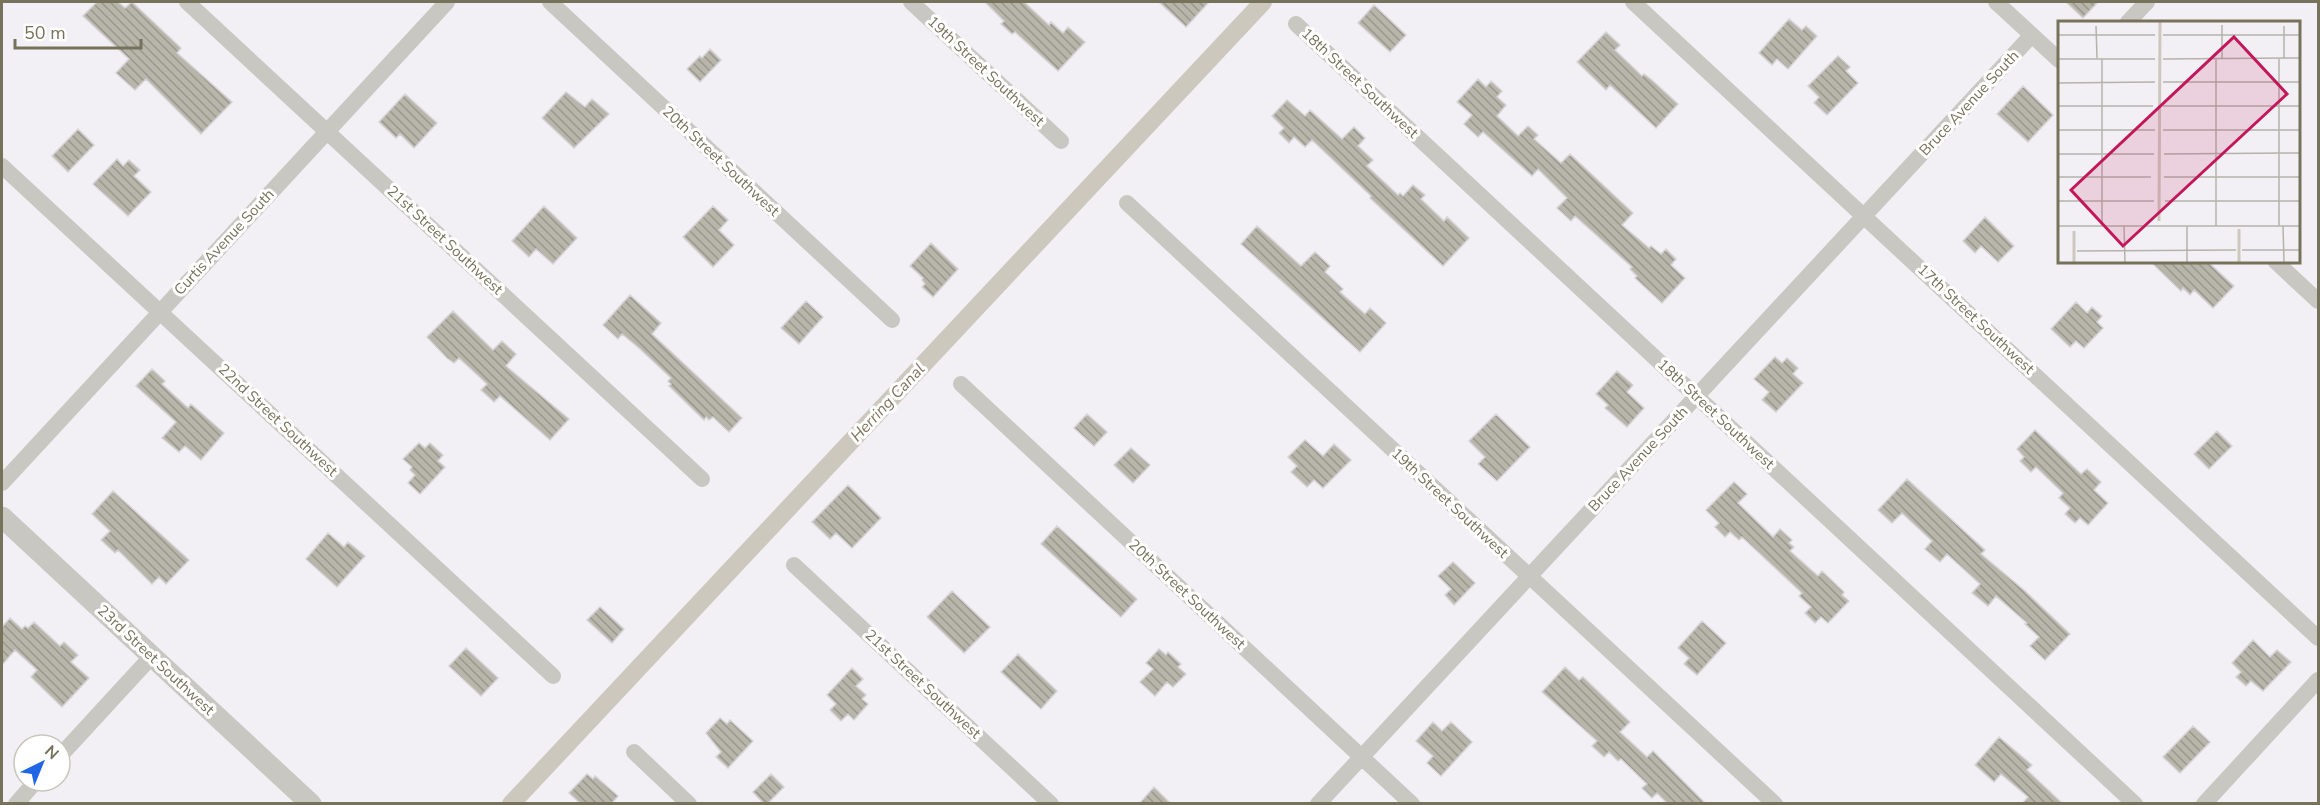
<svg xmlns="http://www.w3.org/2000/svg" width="2320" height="805" font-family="'Nunito Sans',sans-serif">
<defs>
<pattern id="building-back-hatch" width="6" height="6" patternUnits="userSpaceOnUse" patternTransform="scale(1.5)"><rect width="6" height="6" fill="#b8b5aa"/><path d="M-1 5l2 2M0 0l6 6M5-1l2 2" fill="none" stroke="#9a988d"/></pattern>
</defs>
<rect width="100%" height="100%" fill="#f2f0f4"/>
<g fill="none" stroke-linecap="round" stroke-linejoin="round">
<path stroke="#cdc8be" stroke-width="18" d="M511,804L1263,2"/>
</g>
<path fill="url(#building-back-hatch)" stroke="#d4d3d5" stroke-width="1.5" d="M97,2H118L125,8L132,2L181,48L177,53L232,102L201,134L146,79L135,90L116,73L129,59L83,16Z
M985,2H1024L1049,25L1051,22L1063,33L1068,27L1085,42L1058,71L1015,32L1012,34L1001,24L1004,21Z
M1159,2H1209L1186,27Z
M2066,2H2098L2083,18Z
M1374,5L1406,35L1390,52L1358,23Z
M1789,19L1802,30L1806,26L1817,36L1788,69L1777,59L1772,65L1759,53Z
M1606,32L1620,45L1615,50L1642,76L1644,74L1653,81L1678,104L1656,128L1610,85L1606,90L1577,62Z
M710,49L721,60L700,82L687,69L700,56L702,58Z
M1838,56L1850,67L1846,71L1858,83L1827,115L1814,103L1819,97L1808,86Z
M1478,79L1486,87L1491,81L1502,91L1497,97L1506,105L1497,116L1518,136L1528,126L1538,135L1534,139L1561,163L1570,154L1633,213L1622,225L1649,248L1651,246L1661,254L1666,249L1676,259L1671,265L1685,278L1662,303L1635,278L1637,276L1630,269L1632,267L1575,216L1571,221L1557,208L1567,198L1538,169L1532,176L1483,132L1478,137L1464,124L1472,115L1457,102Z
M2023,86L2053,115L2028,142L1997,114Z
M566,92L585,107L592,99L609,114L574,148L542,118Z
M405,94L437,123L414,148L400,134L396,138L379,122Z
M1287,100L1305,116L1310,110L1342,139L1354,127L1365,138L1358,146L1373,160L1367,166L1398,195L1400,193L1403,196L1413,185L1425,195L1421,199L1444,221L1447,217L1469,238L1443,266L1370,198L1371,196L1312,140L1305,147L1294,137L1289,143L1279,133L1284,128L1272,116Z
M78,129L94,145L68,172L52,156Z
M117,159L123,166L129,160L140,170L134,176L151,192L128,216L93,184Z
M544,206L577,238L553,264L536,249L529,257L512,241Z
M713,206L728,220L719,230L734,245L713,267L683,237Z
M1985,217L2014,246L1998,262L1981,246L1975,253L1963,241Z
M1257,226L1301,266L1315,252L1330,266L1325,272L1343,289L1340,292L1365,314L1370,308L1386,323L1360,352L1241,244Z
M931,243L958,269L933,297L922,287L925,284L922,280L923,278L910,266Z
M2150,261H2207L2234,286L2213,308L2194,290L2190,295L2183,288L2181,291Z
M630,295L661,323L652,334L742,418L729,432L713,417L709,420L706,417L704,420L669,386L671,384L668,381L671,378L639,348L622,334L618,339L603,325Z
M806,301L823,317L799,344L781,328Z
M2076,302L2087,313L2092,307L2102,316L2097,322L2103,328L2084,348L2076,341L2070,347L2051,329Z
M453,311L493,350L502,341L516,354L506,366L569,419L550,440L500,396L494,402L481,390L487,384L459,358L454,363L447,358L427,337Z
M1775,357L1782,363L1787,358L1798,368L1793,374L1803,383L1776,412L1762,400L1769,392L1754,379Z
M152,369L165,381L162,384L188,408L191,404L224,433L201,460L185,446L179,452L162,438L176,422L136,386Z
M1617,371L1633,385L1627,392L1644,408L1627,427L1605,408L1608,405L1596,394Z
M1087,414L1107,432L1094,446L1074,428Z
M1496,414L1530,447L1497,481L1478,464L1485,457L1469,441Z
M2035,430L2081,474L2087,469L2101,482L2094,490L2108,503L2088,525L2080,518L2075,523L2065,514L2070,508L2059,498L2063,493L2036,467L2031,472L2020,461L2024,457L2017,449Z
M2217,431L2232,446L2209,469L2194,454Z
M1305,440L1323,456L1334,444L1351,460L1323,488L1314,480L1307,487L1291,472L1297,466L1288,457Z
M419,443L425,448L430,443L443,455L438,461L445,467L420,494L408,483L415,475L410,470L412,467L403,459Z
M1131,448L1150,465L1133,483L1114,465Z
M1907,479L1985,550L1981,554L2025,591L2070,634L2045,660L2030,646L2039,637L2025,624L2027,623L1996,596L1988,606L1972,593L1980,584L1947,554L1940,562L1925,549L1932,541L1902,513L1892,523L1878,510Z
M1734,482L1747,494L1738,503L1773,537L1780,529L1792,540L1789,543L1794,547L1790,551L1818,576L1822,571L1844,592L1842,595L1849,601L1828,623L1821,617L1815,623L1805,613L1811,607L1799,596L1802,593L1742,537L1739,540L1730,532L1725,537L1715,527L1719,523L1706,510Z
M848,485L881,518L852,548L836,533L830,539L812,522Z
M113,491L189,560L166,584L159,577L152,584L118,550L115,553L101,540L110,531L92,514Z
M1057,526L1137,599L1121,617L1041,544Z
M328,533L344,547L348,542L365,556L337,587L306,559Z
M1453,562L1475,583L1454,605L1445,595L1451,589L1438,576Z
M952,591L990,627L964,653L927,617Z
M600,607L624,629L612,643L587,620Z
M10,618L22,629L25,626L28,628L34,622L60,646L64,642L78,655L71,662L89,678L62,707L31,677L37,670L15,650L2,665V627Z
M1702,621L1726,643L1697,675L1684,664L1689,658L1678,648Z
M2253,640L2270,657L2277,650L2291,662L2263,691L2251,681L2246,686L2236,677L2241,672L2232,663Z
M466,648L498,678L481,696L449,666Z
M1159,649L1166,655L1168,652L1181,664L1178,667L1186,674L1173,687L1167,682L1155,696L1140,682L1153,669L1146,663Z
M1018,654L1057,691L1041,709L1001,672Z
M1565,667L1579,680L1583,677L1630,722L1620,732L1647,757L1653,751L1706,804H1668L1657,793L1652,798L1642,788L1647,784L1621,759L1618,761L1609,752L1604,757L1592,746L1597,741L1542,692Z
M852,668L863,679L856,686L866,695L862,699L868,704L854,720L848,714L841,721L830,710L836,704L827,695Z
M720,718L727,724L730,720L753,741L728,768L716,757L721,752L706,733Z
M1433,722L1442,731L1451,722L1472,742L1441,776L1427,763L1433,756L1416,741Z
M2193,726L2210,742L2180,773L2163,757Z
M1999,737L2032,765L2027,770L2063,804H2022L2028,797L2001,774L1994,782L1975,765Z
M587,774L593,779L595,776L618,796L611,804H581L569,793Z
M771,774L784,787L767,804H764L753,792Z
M1154,787L1171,804H1139Z"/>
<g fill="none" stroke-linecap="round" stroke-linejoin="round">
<path stroke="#c8c7c1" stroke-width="16" d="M187,2L702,479
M550,2L892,320
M911,2L1061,141
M1633,2L2318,638
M1996,2L2059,60
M2128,22L2147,2
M1296,24L2135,804
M2,166L553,676
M1127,203L1775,804
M2275,261L2318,301
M961,384L1412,804
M2,483L447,2
M794,565L1051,804
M634,752L689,804
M60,756L152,656
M16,804L36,781
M1318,804L2031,36
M2204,804L2318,680"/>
<path stroke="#c8c7c1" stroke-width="21" d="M2,517L311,804"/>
</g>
<g text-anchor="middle" stroke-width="6" stroke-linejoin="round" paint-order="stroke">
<g font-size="15" fill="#76725b" stroke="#fff">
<text transform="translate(986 71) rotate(43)" y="5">19th Street Southwest</text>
<text transform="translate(1360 83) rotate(43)" y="5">18th Street Southwest</text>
<text transform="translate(1969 103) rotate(-47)" y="5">Bruce Avenue South</text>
<text transform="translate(721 161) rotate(43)" y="5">20th Street Southwest</text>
<text transform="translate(445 240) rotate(43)" y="5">21st Street Southwest</text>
<text transform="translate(224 242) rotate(-47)" y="5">Curtis Avenue South</text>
<text transform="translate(1976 319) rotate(43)" y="5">17th Street Southwest</text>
<text transform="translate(1716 414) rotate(43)" y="5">18th Street Southwest</text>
<text transform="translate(278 420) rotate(43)" y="5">22nd Street Southwest</text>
<text transform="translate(1638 459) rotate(-47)" y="5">Bruce Avenue South</text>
<text transform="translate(1450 503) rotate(43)" y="5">19th Street Southwest</text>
<text transform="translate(1187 594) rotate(43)" y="5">20th Street Southwest</text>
<text transform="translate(156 660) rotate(43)" y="5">23rd Street Southwest</text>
<text transform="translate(923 684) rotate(43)" y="5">21st Street Southwest</text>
</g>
<g font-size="16" font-style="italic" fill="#7f745e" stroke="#fff">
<text transform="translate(887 402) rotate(-47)" y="6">Herring Canal</text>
</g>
</g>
<g transform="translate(2058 21)">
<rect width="242" height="242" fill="#f2f0f4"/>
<path fill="none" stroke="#cdc8be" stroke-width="3" d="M101,200L102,1M181,208V241M16,210V241"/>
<path fill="none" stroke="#b5b3a9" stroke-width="1.5" d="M164,4V37M38,5L39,37M0,14H97M105,14H242M221,37V205M226,37V5M0,38H97M44,38V205M105,38L242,37M158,38V205M105,61H242M0,62L97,61M0,85H95M105,85H242M0,109H97M105,109H242M0,133H96M106,133L242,132M0,156H93M106,156H242M0,180H96M107,180H242M0,205H242M66,205L67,241M129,205V241M225,205L226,241M184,229H242M19,230L178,229"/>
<path fill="#c2185b" fill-opacity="0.15" stroke="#c2185b" stroke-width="3" d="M176,16L229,73L65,225L13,169Z"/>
<rect width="242" height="242" fill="none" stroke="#76725b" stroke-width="3"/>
</g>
<rect width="2320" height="805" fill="none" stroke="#76725b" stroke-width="6"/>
<g transform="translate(42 763) rotate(43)"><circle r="28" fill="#ffffff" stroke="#c8c7bd" stroke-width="1.5"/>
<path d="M0-4.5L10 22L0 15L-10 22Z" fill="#1f67e5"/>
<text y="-9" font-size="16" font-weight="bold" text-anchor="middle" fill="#76725b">N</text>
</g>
<path d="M15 39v9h126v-9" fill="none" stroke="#76725b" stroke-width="3"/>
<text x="24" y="39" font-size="18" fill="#76725b" stroke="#ffffff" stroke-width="4.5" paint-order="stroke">50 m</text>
</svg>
